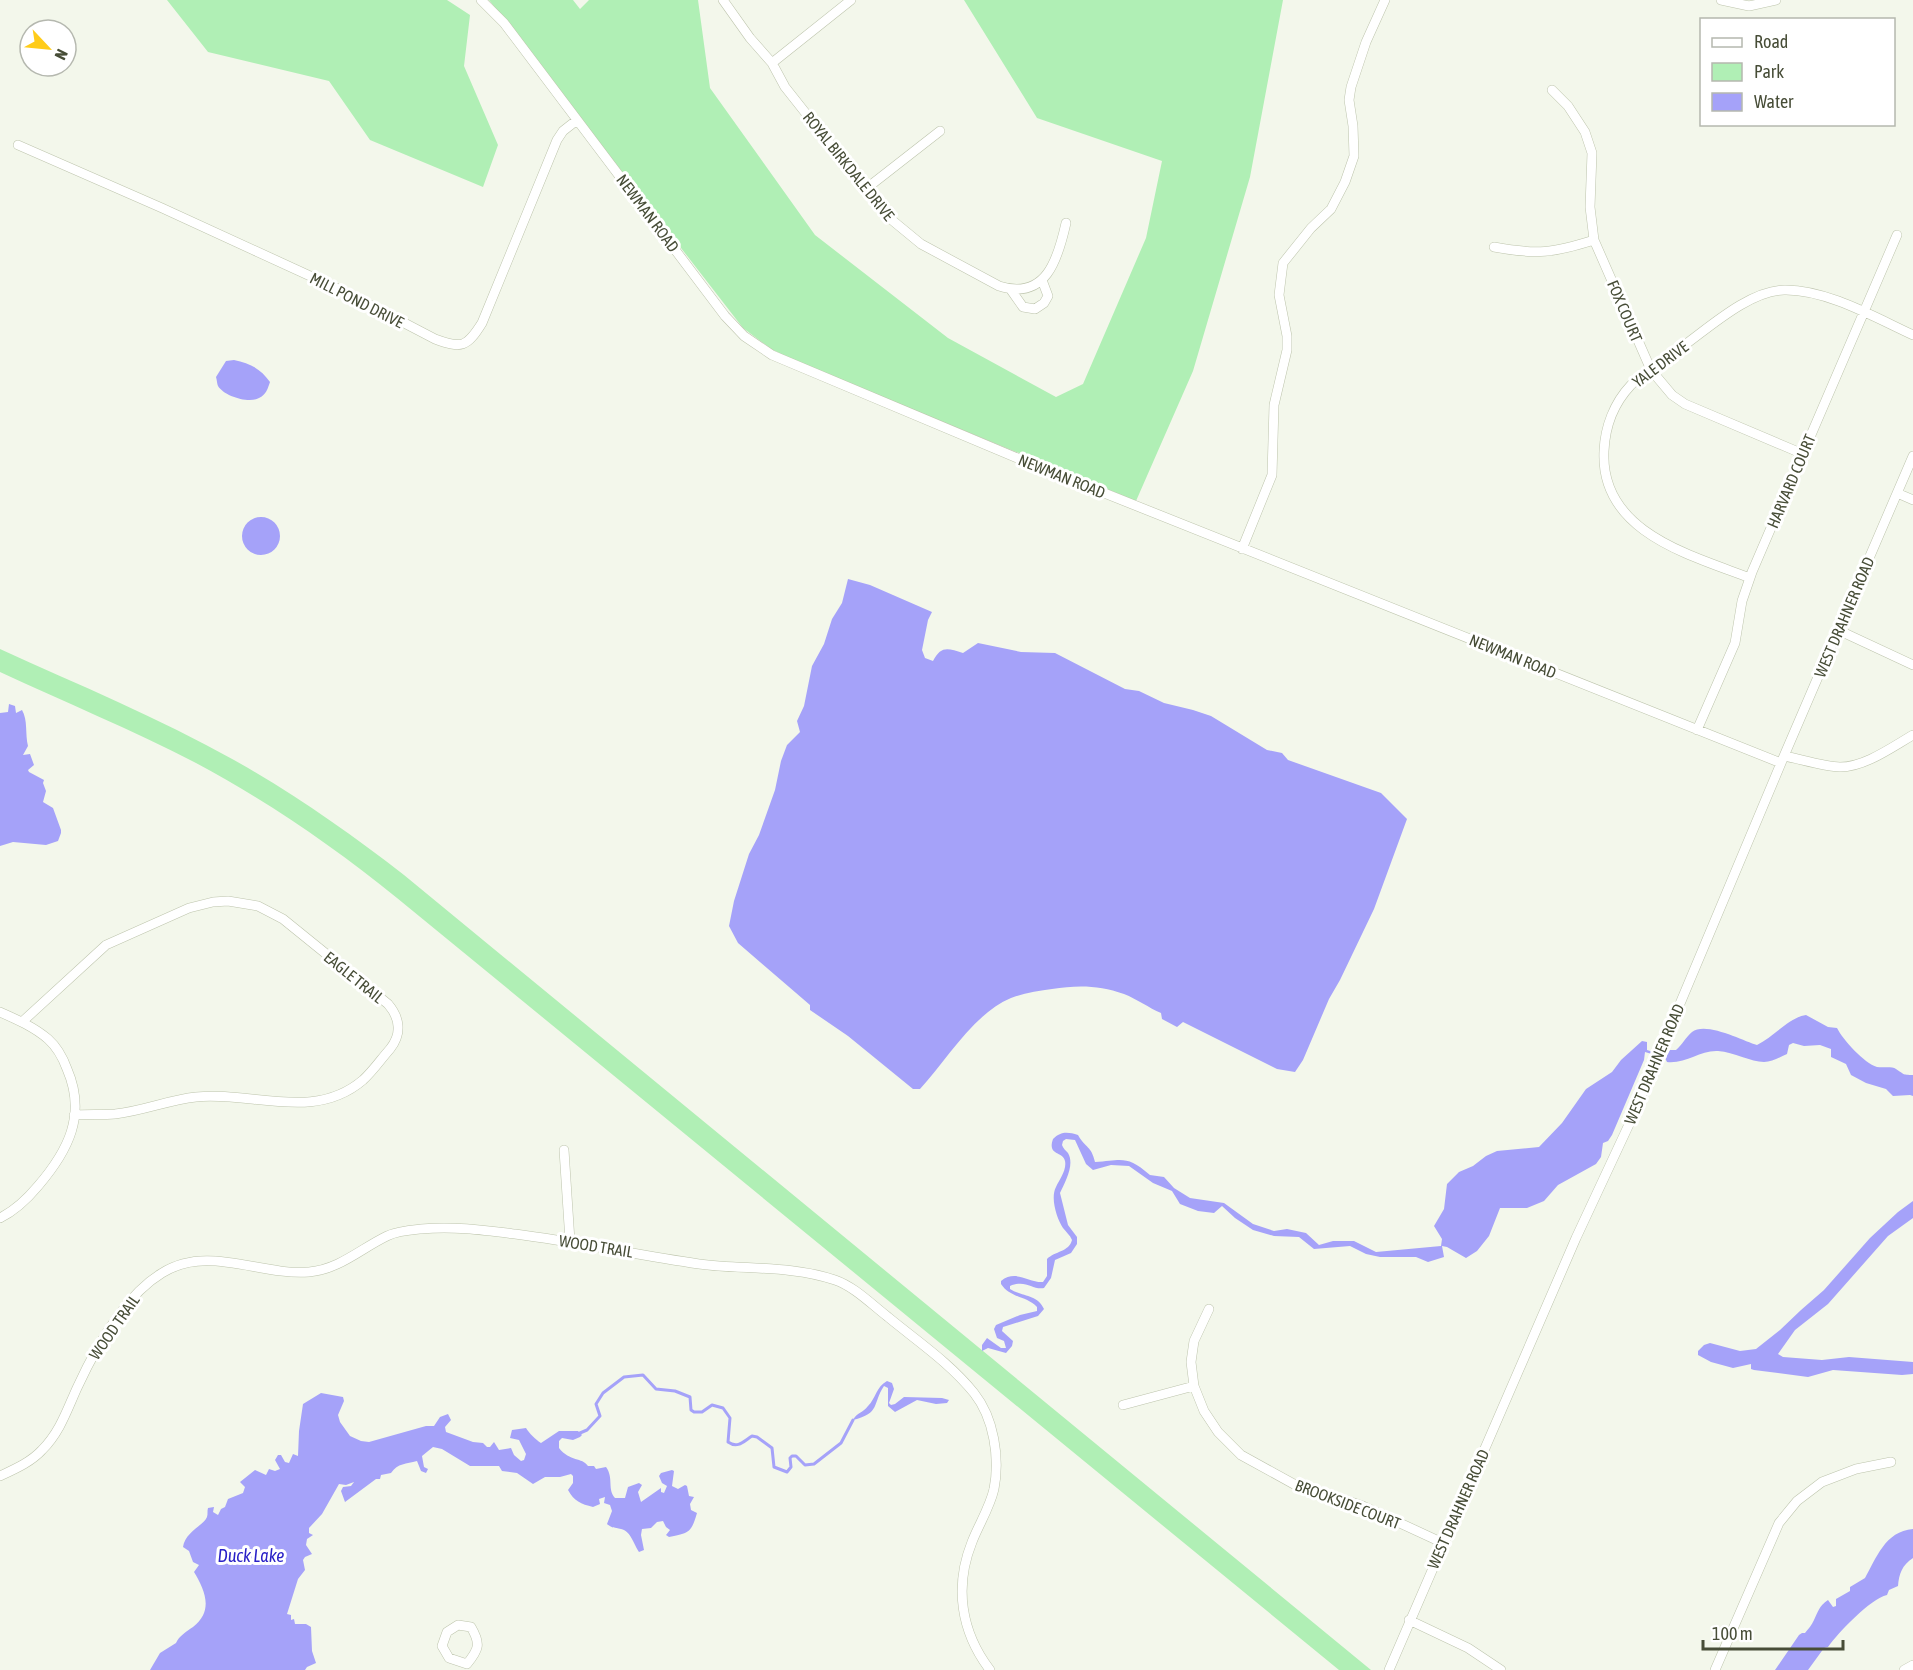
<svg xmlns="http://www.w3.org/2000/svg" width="1913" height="1670" font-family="'Asap Condensed',sans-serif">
<rect width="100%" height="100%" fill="#f3f7eb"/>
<path fill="#b0efb5" d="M167,0H447L470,15L464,66L498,145L483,187L370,140L329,81L208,52Z
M489,0H573L580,9L589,0H698L710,88L815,235L948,338L1056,397L1083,384L1146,238L1162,161L1037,118L964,0H1283L1250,177L1193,371L1136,501L799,363L771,349L743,328Z
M0,649C79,685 159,718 234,760C294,794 350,833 404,875L1371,1670H1339L397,898C334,847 267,801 196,763C132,730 65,702 0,672Z"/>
<path fill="#a5a2f9" d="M234,360C250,363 261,369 270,382C268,388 266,395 259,398C249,404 224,396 218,386C217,384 217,380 216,377L226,361Z
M242 536a19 19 0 1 1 38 0a19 19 0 1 1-38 0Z
M848,579L870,585L932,612L928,620L922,650L925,658L933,661C941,646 947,648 963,653L978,643L1021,652L1055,653L1125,689L1139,691L1164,703L1193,710L1211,716L1267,750L1282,753L1288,760L1381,793L1407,819L1374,909L1340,980L1329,999L1303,1060L1295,1072L1277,1069L1183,1022L1177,1027L1162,1019L1161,1013C1149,1008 1137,999 1124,994C1099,985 1077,985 1052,989C1039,991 1023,993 1011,998C973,1014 947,1060 920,1089H913L848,1036L810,1010V1005L738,943L729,926L734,901L749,854L759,835L775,790L781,761L787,745L800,732L797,721L804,706L812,666L824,644L832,619L842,603Z
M9,704L15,706L16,713L22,710C28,720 25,734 28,746L23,755L30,754L34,765L28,770L29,772L44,780L43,783L46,791L43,802L53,808L61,830V833L58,841L46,845L13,842L0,846V713L8,712Z
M1806,1015L1828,1027L1837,1028C1843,1040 1864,1063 1877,1067C1883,1068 1892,1066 1896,1069C1904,1074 1902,1075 1913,1075V1096L1910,1095L1893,1096L1886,1089L1866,1083L1851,1075L1846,1064L1831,1057V1049L1820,1045L1804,1046L1793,1043L1789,1045L1787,1054C1780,1057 1772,1062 1764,1062C1751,1062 1734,1052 1718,1051C1700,1050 1686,1064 1667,1062L1665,1058L1645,1052L1644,1060L1612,1135L1608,1141L1603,1143L1601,1157L1596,1164L1558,1185L1544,1201L1527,1208H1500L1489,1236L1477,1251L1466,1258L1447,1247L1442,1246L1444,1257L1428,1262L1416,1257H1380L1366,1254L1350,1246L1314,1249L1299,1237L1274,1236L1253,1230L1235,1218L1222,1206L1214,1213L1198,1211L1180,1204L1172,1191L1153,1183L1129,1166L1111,1165L1093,1170L1086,1164L1075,1140L1066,1139L1063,1141L1062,1145C1063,1148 1066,1151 1068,1153C1075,1165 1065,1182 1060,1193L1068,1225L1077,1237V1244L1071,1253L1055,1260L1051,1278L1044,1288C1032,1290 1026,1279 1010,1286V1289C1023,1297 1037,1294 1044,1309L1038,1316L1003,1327L1002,1331L1013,1341L1012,1346L1006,1353L988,1348L982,1351V1345L987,1338L1001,1348H1006L1004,1341L997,1338L994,1329L996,1325L1020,1315L1037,1311V1307C1027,1296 1010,1298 1001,1284V1281C1016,1269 1029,1283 1043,1282L1047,1276V1259C1055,1251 1069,1252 1072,1240C1070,1235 1066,1232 1063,1228C1057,1219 1050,1198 1056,1187C1059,1180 1067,1170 1065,1161C1063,1151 1047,1156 1053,1139C1061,1131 1068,1132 1078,1135C1086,1149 1091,1145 1095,1162C1123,1160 1127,1155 1150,1175L1164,1177L1174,1188L1190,1198L1224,1203L1253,1224L1274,1231L1287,1229L1306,1233L1319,1245L1333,1241H1354L1376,1252L1441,1246L1442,1239L1434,1226L1444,1209L1447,1184L1459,1172L1473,1166L1486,1156L1497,1151L1539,1147L1562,1123L1586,1089L1612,1072L1621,1060L1642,1041L1647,1042V1050L1666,1056L1670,1050H1676C1682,1045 1686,1037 1692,1032C1706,1021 1743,1041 1757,1045C1773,1037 1790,1017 1806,1015Z
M1913,1201V1218L1888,1236L1828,1304L1795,1330L1778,1354L1783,1357L1822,1360L1849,1357L1913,1362V1374L1902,1375L1833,1370L1808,1377L1754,1370L1751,1369V1364L1733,1368L1711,1362L1698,1355V1351L1704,1345L1710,1343L1740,1351L1756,1349L1780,1330L1801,1310L1824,1290L1870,1238L1898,1212Z
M887,1381L892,1383L894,1389L889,1403L891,1405L895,1404L904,1397L942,1398L949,1400L947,1403L936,1404L917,1400L895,1412L888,1406V1388L884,1386C872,1404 881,1413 853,1420C857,1412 863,1413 868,1406C876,1398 876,1387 887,1381Z
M321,1393L343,1397L344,1401L338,1415L340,1422L350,1436L361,1441L369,1442L426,1426H434L440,1417L448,1414L451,1420L445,1427L446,1432L473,1442L483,1443L487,1447H490L494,1442L499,1450L511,1448L514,1455L521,1461L524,1460L526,1454L519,1440L510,1438L512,1430L526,1428C529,1433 536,1440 541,1443L559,1431H578L582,1435L580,1437L573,1440L562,1438L559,1441V1448C570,1462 582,1457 588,1466H594L596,1469L606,1467C614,1478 607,1489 615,1498H625L628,1487L639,1483L642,1485L638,1492L641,1502L661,1488V1492L664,1493L667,1486L662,1483L659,1476L661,1473L672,1470L674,1471L672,1486L678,1489L685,1485L687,1486L689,1496L694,1497L690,1504L691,1510L697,1513C691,1534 688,1533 669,1537L666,1535L670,1530L666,1527L663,1521L657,1522L651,1528L642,1529L641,1535L644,1550L639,1552C634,1545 631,1531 621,1529C614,1527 613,1529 607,1524L612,1511L610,1505L604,1503L605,1497L599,1499L600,1504L593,1507C581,1504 574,1501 568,1490L573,1483V1476L571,1474L560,1477H545L533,1484L517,1473L502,1471L499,1466H470L442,1449L433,1447L422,1456L424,1467L428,1469L426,1473L421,1471L417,1461C406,1464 398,1463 391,1473L381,1475L380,1479H376L345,1502L341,1491L343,1487L351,1486L354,1482L346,1485L339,1484L322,1514L309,1528V1533L313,1535L307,1539L306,1545L312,1554L305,1557L303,1560L305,1570L298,1579L287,1614L291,1615V1620L294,1619L295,1624H306L311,1627L312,1651L316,1663L307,1667L305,1670H150L160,1653L176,1643C179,1636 187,1631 193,1627C214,1611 205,1590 194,1572L199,1565L193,1562L189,1551L183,1547C185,1532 204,1525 207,1517C208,1514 207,1511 208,1508L214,1507L213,1512L218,1515L221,1509L225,1507L228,1499L243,1493L245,1487L240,1482L255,1470L266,1475L269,1469L275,1471L280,1469L275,1460L278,1455H281L285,1462L289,1463L293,1454L298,1456L299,1431L303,1404Z
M1913,1529V1558C1902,1565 1899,1574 1898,1586L1889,1590L1887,1595C1870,1599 1839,1632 1828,1647L1824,1648L1808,1670H1775L1799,1635L1802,1633H1805C1808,1629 1812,1625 1814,1620C1818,1612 1819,1606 1828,1600L1833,1607L1836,1606V1599L1850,1591V1587L1865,1578C1876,1559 1885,1531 1913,1529Z"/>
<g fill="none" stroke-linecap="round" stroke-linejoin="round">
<path stroke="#a5a2f9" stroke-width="3" d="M580,1433L587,1430L600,1416L596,1404L603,1393L624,1377L643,1375L656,1389L675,1391L690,1397L691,1410L694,1412H702L712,1405L723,1408L730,1418L728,1442C738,1449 744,1441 752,1436L757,1437L772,1448L774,1467L787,1472L791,1467L790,1458L792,1456H796L805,1465L814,1464L841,1443L853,1420"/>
<g stroke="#bdc4ac" stroke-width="10">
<path id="minor" d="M481,0L504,23L725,316L744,336L772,355L1034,465L1781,763
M723,0L750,38L772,63L785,87L846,164L867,188L887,216L921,244L999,286C1046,301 1058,259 1066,223
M1721,0L1749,6L1776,0
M772,63L851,0
M1552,90L1568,106L1585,132L1592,153L1590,207L1594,240L1651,370L1672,395L1685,404L1803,454
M18,145L162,208L345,292L435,339C462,349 467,347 482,323L557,140L563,131L577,120
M867,188L940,131
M1494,247C1537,255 1553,253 1594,240
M1011,290L1023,307L1035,309L1044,303L1048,296L1042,280
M1897,493L1913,500
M1242,549L1272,475L1274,405L1287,350V336L1279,295L1283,263L1311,228L1331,209L1345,182L1354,156L1353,126L1349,100L1351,87L1366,42L1385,0
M1750,578C1690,555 1600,532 1604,451C1605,427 1614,403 1631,385C1644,372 1670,356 1686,344C1712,325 1750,291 1784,290C1826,289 1876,318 1913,335
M1838,630L1913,665
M1697,730L1735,643L1742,601L1752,572L1897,235
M1784,756C1800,759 1825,767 1840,767C1865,767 1892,747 1913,735
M0,1012C16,1019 34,1027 48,1039C57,1047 63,1058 67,1069C87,1115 68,1151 38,1186C28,1198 14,1211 0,1218
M22,1022L106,945L189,908L213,902L228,901L258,906L283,919L388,1004C400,1018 402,1034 390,1049C381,1059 373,1071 363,1080C314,1122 252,1091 196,1097C168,1100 143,1111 115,1114C102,1115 88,1114 74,1115
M564,1150L570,1241
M1209,1309L1194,1341L1191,1362L1194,1386L1204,1411L1218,1432L1241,1455L1310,1493L1342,1499L1363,1506L1443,1543
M1123,1405L1194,1386
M0,1476C15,1469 31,1462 42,1450C60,1432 67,1410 77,1388C95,1349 124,1296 162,1273C208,1244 260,1276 309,1272C340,1269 360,1249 387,1236C397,1231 410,1230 421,1229C453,1226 483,1230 515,1234C577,1242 637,1255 699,1264C744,1270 791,1265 835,1280C855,1287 871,1304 888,1317C917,1341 950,1363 974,1393C994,1418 1000,1458 994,1489C990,1507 979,1524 972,1542C954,1587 961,1632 990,1670
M1409,1620L1468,1648L1501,1670
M458,1625L471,1627C481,1644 479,1649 467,1664L449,1658L442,1646L447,1632Z
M1389,1670L1576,1238L1632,1118L1784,756L1913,456
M1715,1670L1779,1523L1797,1501L1822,1482L1856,1469L1891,1462
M1904,1670L1913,1665"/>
</g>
<use href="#minor" stroke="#fff" stroke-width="9"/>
</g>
<g text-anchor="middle" stroke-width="6" stroke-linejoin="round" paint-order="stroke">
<g font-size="16" fill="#474d37" stroke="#fff">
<text transform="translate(849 166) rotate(51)" y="6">ROYAL BIRKDALE DRIVE</text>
<text transform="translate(648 213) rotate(53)" y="6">NEWMAN ROAD</text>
<text transform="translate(357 300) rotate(27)" y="6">MILL POND DRIVE</text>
<text transform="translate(1625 311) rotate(67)" y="6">FOX COURT</text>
<text transform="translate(1660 364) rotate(-37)" y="6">YALE DRIVE</text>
<text transform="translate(1062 476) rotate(22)" y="6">NEWMAN ROAD</text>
<text transform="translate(1791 481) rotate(-67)" y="6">HARVARD COURT</text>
<text transform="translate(1844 617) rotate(-67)" y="6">WEST DRAHNER ROAD</text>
<text transform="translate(1513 656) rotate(22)" y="6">NEWMAN ROAD</text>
<text transform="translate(354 977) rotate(39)" y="6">EAGLE TRAIL</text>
<text transform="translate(1654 1064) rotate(-67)" y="6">WEST DRAHNER ROAD</text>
<text transform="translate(596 1246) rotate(9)" y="6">WOOD TRAIL</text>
<text transform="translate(114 1327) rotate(-55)" y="6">WOOD TRAIL</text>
<text transform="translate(1348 1504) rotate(21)" y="6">BROOKSIDE COURT</text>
<text transform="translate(1458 1509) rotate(-66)" y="6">WEST DRAHNER ROAD</text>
</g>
<g font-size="18" font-style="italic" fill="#2a21c7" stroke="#fff">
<text x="251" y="1562">Duck Lake</text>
</g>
</g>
<rect x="1700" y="18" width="195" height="108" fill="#ffffff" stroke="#b5b8af" stroke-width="1.5"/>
<rect x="1712" y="38" width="30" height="9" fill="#ffffff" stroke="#b5b8af" stroke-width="1.5"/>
<text x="1754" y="48" font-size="18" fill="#474d37">Road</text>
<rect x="1712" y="63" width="30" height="18" fill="#b0efb5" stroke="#b5b8af" stroke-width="1.5"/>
<text x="1754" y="78" font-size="18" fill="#474d37">Park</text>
<rect x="1712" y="93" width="30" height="18" fill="#a5a2f9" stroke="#b5b8af" stroke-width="1.5"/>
<text x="1754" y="108" font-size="18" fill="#474d37">Water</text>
<g transform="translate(48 48) rotate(116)"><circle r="28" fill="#ffffff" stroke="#b5b8af" stroke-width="1.5"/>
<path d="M0-4.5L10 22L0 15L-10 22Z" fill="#ffcc1a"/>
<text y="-9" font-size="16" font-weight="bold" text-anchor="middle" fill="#474d37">N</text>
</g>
<path d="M1703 1640v9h140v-9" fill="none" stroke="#474d37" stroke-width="3"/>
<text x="1712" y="1640" font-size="18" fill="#474d37" stroke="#ffffff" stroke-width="4.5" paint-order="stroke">100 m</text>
</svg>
